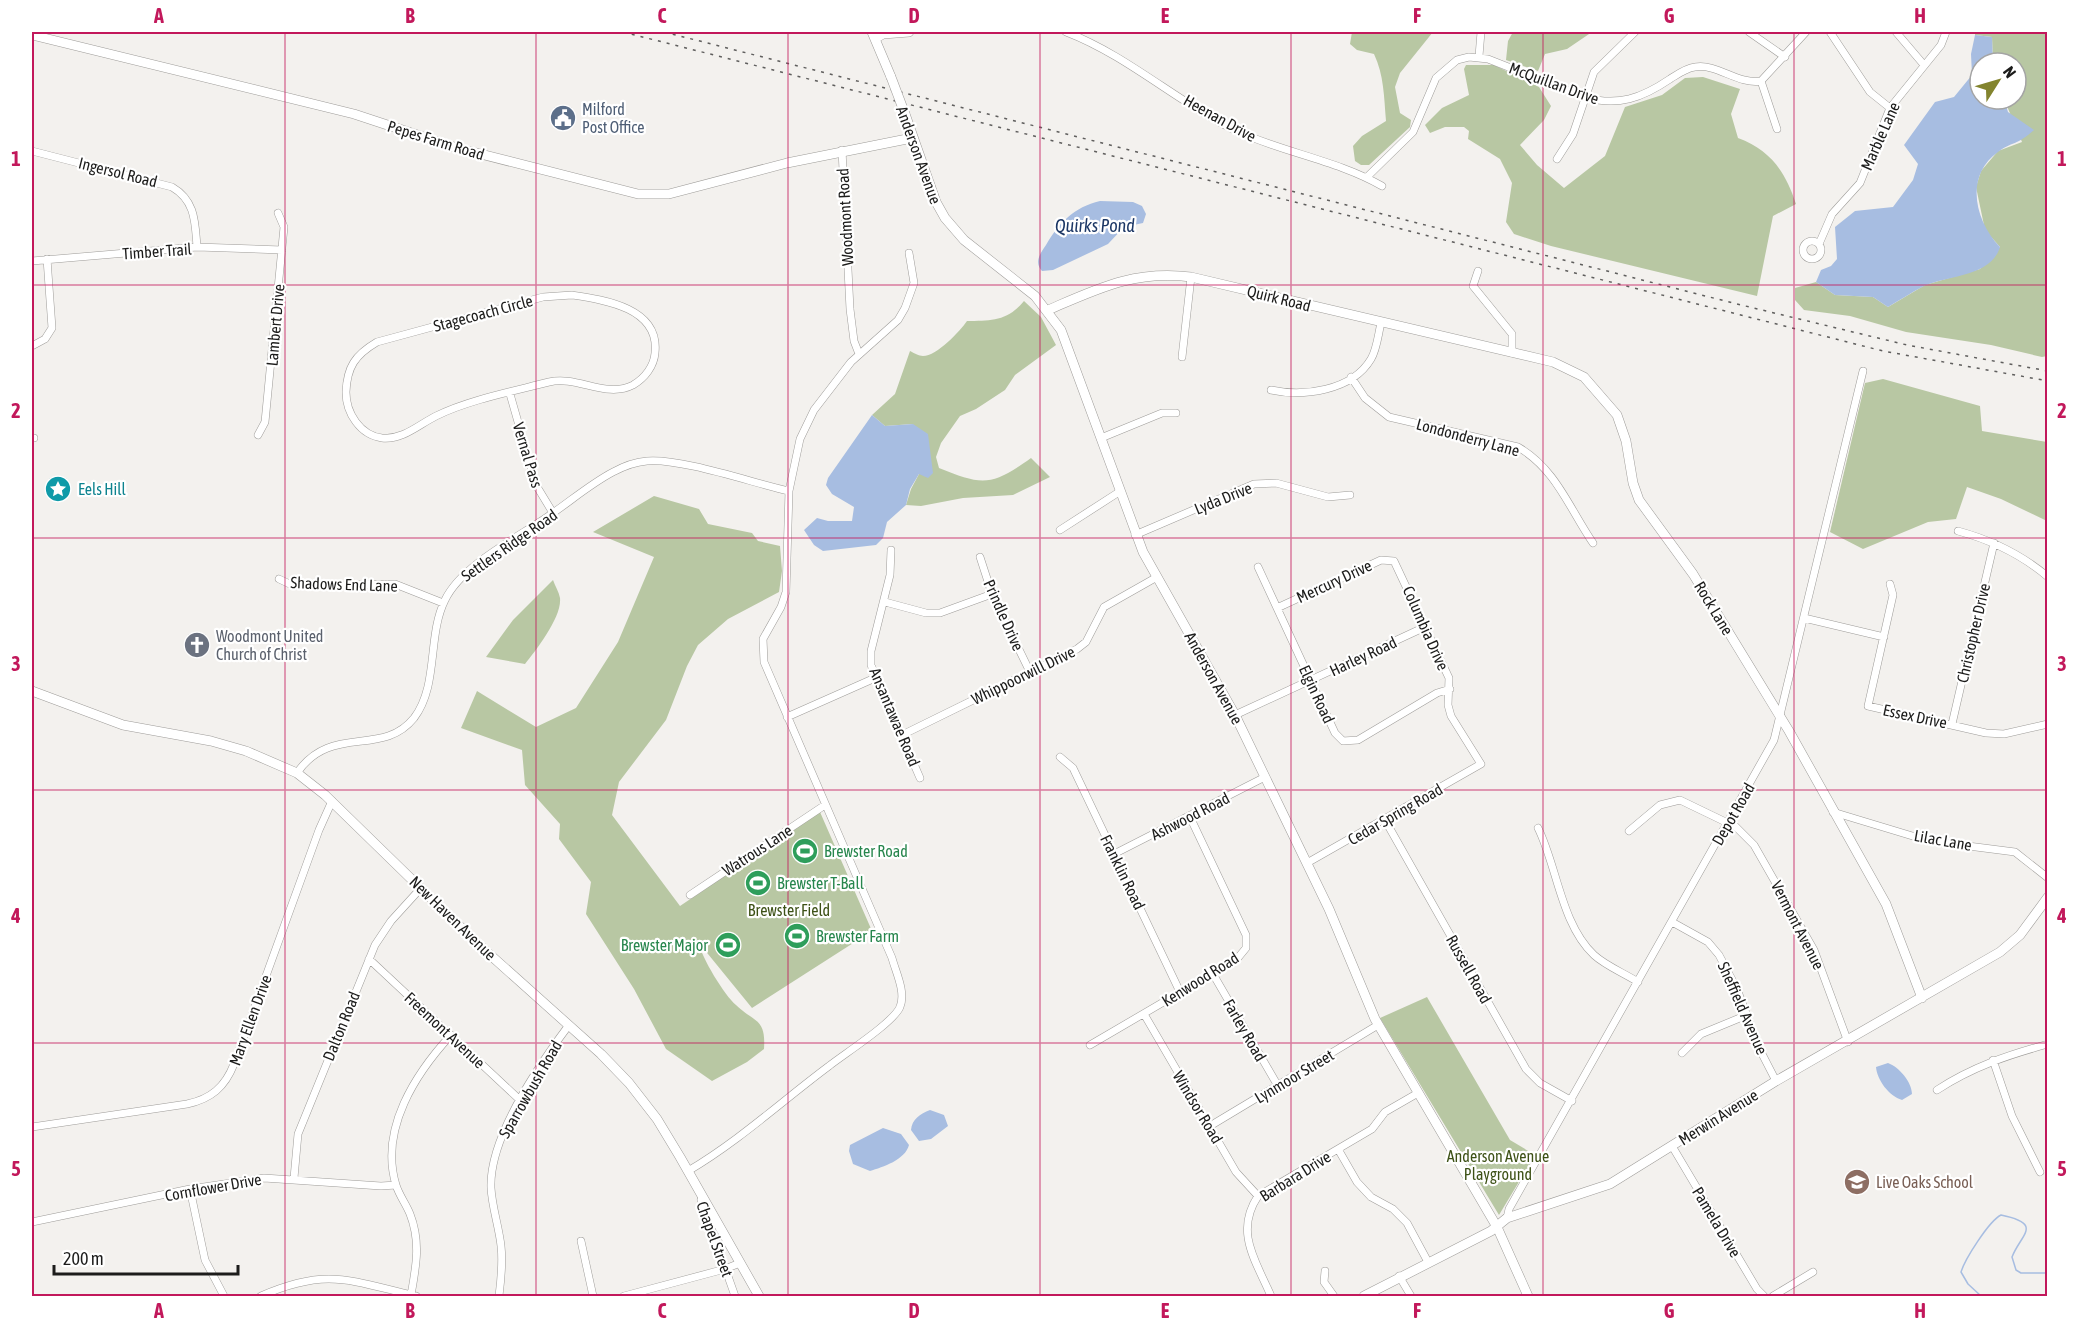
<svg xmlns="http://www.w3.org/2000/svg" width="2079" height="1328" font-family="'Asap Condensed',sans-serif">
<rect width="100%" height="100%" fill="#f3f1ee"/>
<path fill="#b8c7a3" d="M1352,32H1433L1400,73L1395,87L1400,113L1411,120L1410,127L1369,165H1361L1355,161L1353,146L1362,136L1386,121C1384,97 1384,75 1374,54L1357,50L1350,44Z
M1513,32H1592L1567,49L1545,54L1538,71L1506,60L1508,41Z
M1975,32H2047V356L2042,357L1991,345L1906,332L1850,316L1804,310L1795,300V288L1816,282L1835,295L1873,297L1888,307L1925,285L1980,269L2000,247L1985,230L1976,187L1981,171L1998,151L2022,142L2004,99H2016V63H1993L1992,37L1975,35Z
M1466,65H1494L1539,87L1551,106L1544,120L1520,145L1537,165L1564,188L1605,156L1625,107L1662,95L1685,78L1703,77L1740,89L1731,114L1738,138C1771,150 1786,173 1796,204L1773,216L1757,296L1551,246L1514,234L1506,222L1512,183L1500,159L1468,139L1469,131L1464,127H1445L1430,133L1425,125L1442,108L1469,95L1464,69Z
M1024,301L1041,317L1056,345L1015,375L1005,390L976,409L960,416L941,443L936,457L939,468C983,486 992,486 1031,458L1050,477L1013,495L963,498L921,506L906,505L911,489L919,474L913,424L885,426L872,415L895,394L910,351C914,353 919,356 923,356C937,356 960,331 967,321C991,321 1008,321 1024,301Z
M1883,379L1980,406L1982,431L2047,442V521L2001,499L1967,487L1956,519L1928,522L1863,549L1830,532L1865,383Z
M654,496L699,509L708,524L752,533L758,541L780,546L782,571L779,592L728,619L698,645L687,666L666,720L619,782L612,815L680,906L820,812L872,931L752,1008L699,943C701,957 725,996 736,1005C755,1023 766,1018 764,1049L747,1062L712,1081L666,1049L634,989L586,914L591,882L559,839L560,824L525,785L522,750L461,728L477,691L536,727L576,708L618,642L654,557L593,532Z
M553,580C555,586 559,592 560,598C562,617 536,650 525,664L486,657L513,620Z
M1427,997L1510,1140L1535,1155L1499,1215L1380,1018Z"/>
<path fill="#a7bde1" d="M1975,35L1992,37L1993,63H1980V99H2004L2008,112L2034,130C2018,145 2011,142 1998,152C1964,176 1975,221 2000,247C1991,277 1948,275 1924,286C1912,292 1900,300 1888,307L1873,297L1835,295L1816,282L1821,270L1831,266L1837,259L1835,227L1855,211L1893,207L1913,180L1918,164L1904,145L1935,102L1954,97L1972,75L1971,54Z
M1100,201L1133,202L1142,206L1146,214L1143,223L1124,227L1108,244L1053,270L1042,271C1034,262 1040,254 1046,245C1059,223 1074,207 1100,201Z
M872,415L885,426L913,424L928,434L933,473L928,478L919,474L910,489L906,505L887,522L883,538L876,545L823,551L814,545L804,530L817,518L828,521H852L854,507L832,494L826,485L828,478Z
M1888,1063C1899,1067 1912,1082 1912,1094L1902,1100C1889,1096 1877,1080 1876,1067Z
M930,1110L944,1115L948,1126L931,1139L919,1141L911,1130C912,1119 920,1114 930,1110Z
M883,1128L901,1134L909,1145C905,1160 883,1167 870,1171L853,1164L849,1151L850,1145Z"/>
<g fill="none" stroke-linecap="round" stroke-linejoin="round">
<path stroke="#a7bde1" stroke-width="1.5" d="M1981,1296L1968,1284L1961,1272C1965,1259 1989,1221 2001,1215C2044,1224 2021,1234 2012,1257L2016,1270L2021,1273H2048"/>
<g stroke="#9e9c99" stroke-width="8">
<path id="street" d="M1066,32C1126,55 1175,100 1232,129C1280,152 1337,160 1382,186
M1749,32L1785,57
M1830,32L1870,92L1890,108
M1896,32L1924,65
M1479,56L1481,32
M1761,81L1777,129
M842,150L850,309L854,341L859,354
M32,151L172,187C196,201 195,223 197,247
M1557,159L1573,134L1594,72L1635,32
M1367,177L1413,132L1436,78L1457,60L1469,57L1488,59L1584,97C1618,107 1642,98 1670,79C1678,74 1686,68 1695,67C1717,63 1738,85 1761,81L1806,32
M1803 250a9 9 0 1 1 18 0a9 9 0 1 1-18 0Z
M1819,244L1832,214L1860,183L1890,108L1941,45L1946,32
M32,261L197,247L282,250
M1478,271L1473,286L1512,334V353
M572,295C605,300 660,308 655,353C654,366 645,378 633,385C606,399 577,375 549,382C514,391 468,400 436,416C418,425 403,440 382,438C360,435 346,413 346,392C347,367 355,355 377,342L543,297Z
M32,346L45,339L52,328L47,259
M1182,357L1191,277
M1351,377L1365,398L1389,417L1518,447C1556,469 1569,508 1593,543
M1271,390C1303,397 1352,391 1371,359C1377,349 1378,335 1381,323
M510,394L536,485L553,513
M258,435L265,422L284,227L278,213
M32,438H34
M1101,438L1162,413H1176
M1060,530L1119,492
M1958,531C1991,540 2021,554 2048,577
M1135,535L1254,484L1276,483L1328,497L1350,495
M891,550L890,575L871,651V665L920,778
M980,557L992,594L1030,672
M1258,567L1335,733L1343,741L1358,740L1437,693L1450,689
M279,579L294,586L395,584L443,603
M1890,584L1893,595L1868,706L1986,733L2004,734L2048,724
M885,602L926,613H940L992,594
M1277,608L1381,560L1394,561L1449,678L1448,705L1451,716L1481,764L1307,863
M1804,618L1884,637
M1235,715L1425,627
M787,717L875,678
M1952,724L1994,543
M902,735L1077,649L1086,642L1104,607L1157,577
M1060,757L1073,768L1180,992
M297,773C331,723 382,758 414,718C439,685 427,636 445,600C462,564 521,536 553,513C573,499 592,483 613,472C624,466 635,462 647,461C681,458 753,483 789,491
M1833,812L1929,841L2015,852L2048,878
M1385,820L1526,1069L1540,1083L1572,1101
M1538,828C1557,866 1561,924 1594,955C1606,966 1624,973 1638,982
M1629,831L1660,805L1680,800L1736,827L1754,845L1814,950L1848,1042
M1114,854L1265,777
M690,895L825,805
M1672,922L1708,942L1719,955L1737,989L1759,1048L1776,1081
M369,959L521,1101
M1213,974L1278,1086
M1144,1014L1236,1172L1258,1196
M1090,1045L1237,959L1246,948V935L1190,817
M1682,1053L1701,1034L1747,1015
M1993,1060L2012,1116L2040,1172
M1937,1090C1972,1067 2008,1055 2048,1044
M1210,1126L1378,1025
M32,1127L187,1104C211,1099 225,1087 234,1064L319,830L332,801
M1672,1146L1757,1289L1764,1296
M1338,1149L1357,1182L1371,1197L1393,1209L1407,1223L1428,1262
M688,1171C739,1141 782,1101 829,1066C844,1054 893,1023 900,1007C906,992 896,973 892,958L764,662L763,639L781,607L786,592L789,491L800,439L814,410L851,362L898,320L905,308L914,283L909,253
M294,1178L298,1134L375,945L391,921L421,888
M190,1189L205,1260L224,1296
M701,1200L735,1296
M1507,1218L1509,1209L1774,740L1863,371
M32,1222L190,1189L264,1178L381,1186L396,1185
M581,1241L593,1296
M1325,1271L1324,1282L1334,1296
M1399,1276L1411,1296
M411,1295C416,1267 421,1242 410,1214C406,1204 399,1195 396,1185C379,1129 416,1073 451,1035
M261,1296C328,1267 350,1281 416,1296
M499,1296C501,1280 503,1263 501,1246C499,1227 492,1207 491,1188C489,1137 539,1065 569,1025
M624,1296L725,1269L740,1263
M1271,1296C1256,1261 1234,1232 1258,1196L1372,1129L1385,1112L1418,1093
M1773,1296L1813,1272"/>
</g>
<g stroke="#9e9c99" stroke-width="10">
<path id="secondary" d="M872,32L891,77
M32,35L354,114L457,148L638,194H669L787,163L912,138
M876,38L883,34L909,32
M905,114L936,202L945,218L964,240L1035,296L1061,330L1143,552L1235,715L1329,909L1375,1019L1497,1227L1528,1296
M1048,310C1099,288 1135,270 1191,277L1553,362L1584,377L1617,415L1626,441L1633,483L1639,500L1693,574L1789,731L1886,904L1922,998
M32,691L123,725L211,741L246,751L297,773L325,795L478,944L601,1054L629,1083L657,1119L680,1157L759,1296
M1364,1296L1491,1231L1507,1218L1610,1184L1776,1081L2000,952L2020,935L2048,897"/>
</g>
<use href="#street" stroke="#fff" stroke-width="7"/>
<use href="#secondary" stroke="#fff" stroke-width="9"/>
<path stroke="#5f5e5d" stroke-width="1.5" stroke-dasharray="3 6" stroke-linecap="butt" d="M623,32L1883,351L2048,381
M664,32L1737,304L1907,345L2048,371"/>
<g stroke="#9e9c99" stroke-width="10" stroke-linecap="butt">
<path id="secondary-bridge" d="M891,77L905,114"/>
</g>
<use href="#secondary-bridge" stroke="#fff" stroke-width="9"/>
</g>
<path fill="none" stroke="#c2185b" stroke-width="1.5" stroke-opacity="0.55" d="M285,32V1296M536,32V1296M788,32V1296M1040,32V1296M1291,32V1296M1543,32V1296M1794,32V1296M32,285H2048M32,538H2048M32,790H2048M32,1043H2048"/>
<defs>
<g id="civic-disc" transform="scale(1.35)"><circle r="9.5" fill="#5c6f8a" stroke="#fff"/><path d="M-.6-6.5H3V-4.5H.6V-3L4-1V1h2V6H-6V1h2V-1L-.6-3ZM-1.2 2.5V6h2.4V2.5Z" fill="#fff"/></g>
<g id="sight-disc" transform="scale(1.35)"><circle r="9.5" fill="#0f9aa8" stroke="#fff"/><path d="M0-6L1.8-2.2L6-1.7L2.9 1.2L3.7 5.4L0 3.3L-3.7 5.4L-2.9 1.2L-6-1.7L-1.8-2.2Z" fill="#fff"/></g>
<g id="church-disc" transform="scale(1.35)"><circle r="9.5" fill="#6b7280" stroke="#fff"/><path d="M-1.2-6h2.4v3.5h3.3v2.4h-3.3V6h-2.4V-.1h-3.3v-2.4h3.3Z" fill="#fff"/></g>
<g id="stadium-disc" transform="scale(1.35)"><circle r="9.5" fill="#2e9e5b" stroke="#fff"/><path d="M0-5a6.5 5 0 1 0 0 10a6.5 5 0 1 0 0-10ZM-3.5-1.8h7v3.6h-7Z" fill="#fff"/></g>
<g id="school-disc" transform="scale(1.35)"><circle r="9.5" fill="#8d6e63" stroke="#fff"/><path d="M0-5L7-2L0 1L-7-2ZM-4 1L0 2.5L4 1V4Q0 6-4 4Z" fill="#fff"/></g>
</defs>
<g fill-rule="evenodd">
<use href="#civic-disc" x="563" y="118"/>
<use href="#sight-disc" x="58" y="489"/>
<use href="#church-disc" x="197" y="645"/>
<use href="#stadium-disc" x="805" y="851"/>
<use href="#stadium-disc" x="758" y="883"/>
<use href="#stadium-disc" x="797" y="936"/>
<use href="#stadium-disc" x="728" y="945"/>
<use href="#school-disc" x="1857" y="1182"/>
</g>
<g text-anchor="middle" stroke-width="4.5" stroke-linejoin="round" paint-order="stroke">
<g font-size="16" fill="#1c1c1b" stroke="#fff">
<text transform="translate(1554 83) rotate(20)" y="6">McQuillan Drive</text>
<text transform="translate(1220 118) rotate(29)" y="6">Heenan Drive</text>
<text transform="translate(1880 136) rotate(-66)" y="6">Marble Lane</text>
<text transform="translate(436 140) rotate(17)" y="6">Pepes Farm Road</text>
<text transform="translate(919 155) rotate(70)" y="6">Anderson Avenue</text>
<text transform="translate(118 172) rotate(14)" y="6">Ingersol Road</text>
<text transform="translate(845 217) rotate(-93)" y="6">Woodmont Road</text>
<text transform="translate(157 251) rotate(-4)" y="6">Timber Trail</text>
<text transform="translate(1279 298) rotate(14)" y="6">Quirk Road</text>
<text transform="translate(483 313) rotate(-15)" y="6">Stagecoach Circle</text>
<text transform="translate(275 325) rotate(-85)" y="6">Lambert Drive</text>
<text transform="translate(1468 437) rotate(15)" y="6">Londonderry Lane</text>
<text transform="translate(528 455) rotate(73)" y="6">Vernal Pass</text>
<text transform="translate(1223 498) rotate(-22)" y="6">Lyda Drive</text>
<text transform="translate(509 545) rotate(-35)" y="6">Settlers Ridge Road</text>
<text transform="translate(1334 581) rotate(-25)" y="6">Mercury Drive</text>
<text transform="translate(344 584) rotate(2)" y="6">Shadows End Lane</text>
<text transform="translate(1714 608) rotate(59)" y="6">Rock Lane</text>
<text transform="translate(1004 615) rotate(66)" y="6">Prindle Drive</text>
<text transform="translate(1426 628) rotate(66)" y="6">Columbia Drive</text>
<text transform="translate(1973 633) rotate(-77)" y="6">Christopher Drive</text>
<text transform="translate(1363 656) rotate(-25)" y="6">Harley Road</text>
<text transform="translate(1023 675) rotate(-26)" y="6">Whippoorwill Drive</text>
<text transform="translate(1214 678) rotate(61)" y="6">Anderson Avenue</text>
<text transform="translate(1317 694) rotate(65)" y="6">Elgin Road</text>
<text transform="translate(1915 716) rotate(12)" y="6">Essex Drive</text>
<text transform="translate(895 717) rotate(67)" y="6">Ansantawae Road</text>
<text transform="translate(1395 814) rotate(-30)" y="6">Cedar Spring Road</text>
<text transform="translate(1733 814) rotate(-60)" y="6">Depot Road</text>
<text transform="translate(1190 816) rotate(-27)" y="6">Ashwood Road</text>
<text transform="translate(1943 840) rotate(10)" y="6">Lilac Lane</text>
<text transform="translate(757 850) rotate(-33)" y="6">Watrous Lane</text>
<text transform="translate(1123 872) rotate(64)" y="6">Franklin Road</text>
<text transform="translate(453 918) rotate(44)" y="6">New Haven Avenue</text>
<text transform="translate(1798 925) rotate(63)" y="6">Vermont Avenue</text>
<text transform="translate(1469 969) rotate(61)" y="6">Russell Road</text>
<text transform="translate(1200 979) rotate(-32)" y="6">Kenwood Road</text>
<text transform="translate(1743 1008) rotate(66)" y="6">Sheffield Avenue</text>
<text transform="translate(250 1020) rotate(-70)" y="6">Mary Ellen Drive</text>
<text transform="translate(341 1026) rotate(-68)" y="6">Dalton Road</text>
<text transform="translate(445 1030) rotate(43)" y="6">Freemont Avenue</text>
<text transform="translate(1245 1030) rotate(60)" y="6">Farley Road</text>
<text transform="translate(1294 1076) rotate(-31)" y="6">Lynmoor Street</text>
<text transform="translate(530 1089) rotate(-60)" y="6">Sparrowbush Road</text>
<text transform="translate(1198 1107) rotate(59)" y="6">Windsor Road</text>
<text transform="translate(1718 1117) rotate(-32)" y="6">Merwin Avenue</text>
<text transform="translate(1295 1176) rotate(-32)" y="6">Barbara Drive</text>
<text transform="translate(213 1187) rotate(-10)" y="6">Cornflower Drive</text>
<text transform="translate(1717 1222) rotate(59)" y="6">Pamela Drive</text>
<text transform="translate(715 1239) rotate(70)" y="6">Chapel Street</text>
</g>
<g font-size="16" fill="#4e5e75" stroke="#fff" text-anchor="start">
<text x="582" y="115">Milford<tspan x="582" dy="18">Post Office</tspan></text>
</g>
<g font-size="16" fill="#0d838f" stroke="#fff" text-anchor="start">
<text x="78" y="495">Eels Hill</text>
</g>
<g font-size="16" fill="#5b616d" stroke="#fff" text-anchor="start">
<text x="216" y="642">Woodmont United<tspan x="216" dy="18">Church of Christ</tspan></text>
</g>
<g font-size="16" fill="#27864d" stroke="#fff" text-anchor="start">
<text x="824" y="857">Brewster Road</text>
<text x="777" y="889">Brewster T-Ball</text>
<text x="816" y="942">Brewster Farm</text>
<text x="708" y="951" text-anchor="end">Brewster Major</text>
</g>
<g font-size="16" fill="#3d5116" stroke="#fff">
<text x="789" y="916">Brewster Field</text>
<text x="1498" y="1162">Anderson Avenue<tspan x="1498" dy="18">Playground</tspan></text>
</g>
<g font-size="16" fill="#785e54" stroke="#fff" text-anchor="start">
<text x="1876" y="1188">Live Oaks School</text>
</g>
<g font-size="18" font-style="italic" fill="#1c3765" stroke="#fff">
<text x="1095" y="232">Quirks Pond</text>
</g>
</g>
<rect width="2079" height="1328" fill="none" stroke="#ffffff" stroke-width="66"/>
<g transform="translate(1998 81) rotate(53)"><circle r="28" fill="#ffffff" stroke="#a4a4a4" stroke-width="1.5"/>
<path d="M0-4.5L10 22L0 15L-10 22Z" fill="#83842e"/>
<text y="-9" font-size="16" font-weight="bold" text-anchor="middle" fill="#1c1c1b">N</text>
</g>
<path d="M54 1265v9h184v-9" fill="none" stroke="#1c1c1b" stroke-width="3"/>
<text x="63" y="1265" font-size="18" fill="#1c1c1b" stroke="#ffffff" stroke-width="4.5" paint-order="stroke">200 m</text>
<rect x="33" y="33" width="2013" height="1262" fill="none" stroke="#c2185b" stroke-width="2"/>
<g font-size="20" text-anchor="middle" font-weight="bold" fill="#c2185b">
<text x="159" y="23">A</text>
<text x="410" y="23">B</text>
<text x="662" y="23">C</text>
<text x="914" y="23">D</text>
<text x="1165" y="23">E</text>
<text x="1417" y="23">F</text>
<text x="1669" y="23">G</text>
<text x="1920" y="23">H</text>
<text x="16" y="166">1</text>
<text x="2062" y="166">1</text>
<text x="16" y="418">2</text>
<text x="2062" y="418">2</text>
<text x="16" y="671">3</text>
<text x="2062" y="671">3</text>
<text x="16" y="923">4</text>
<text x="2062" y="923">4</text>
<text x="16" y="1176">5</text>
<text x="2062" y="1176">5</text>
<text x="159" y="1318">A</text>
<text x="410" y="1318">B</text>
<text x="662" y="1318">C</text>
<text x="914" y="1318">D</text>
<text x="1165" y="1318">E</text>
<text x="1417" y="1318">F</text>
<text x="1669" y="1318">G</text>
<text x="1920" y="1318">H</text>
</g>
</svg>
